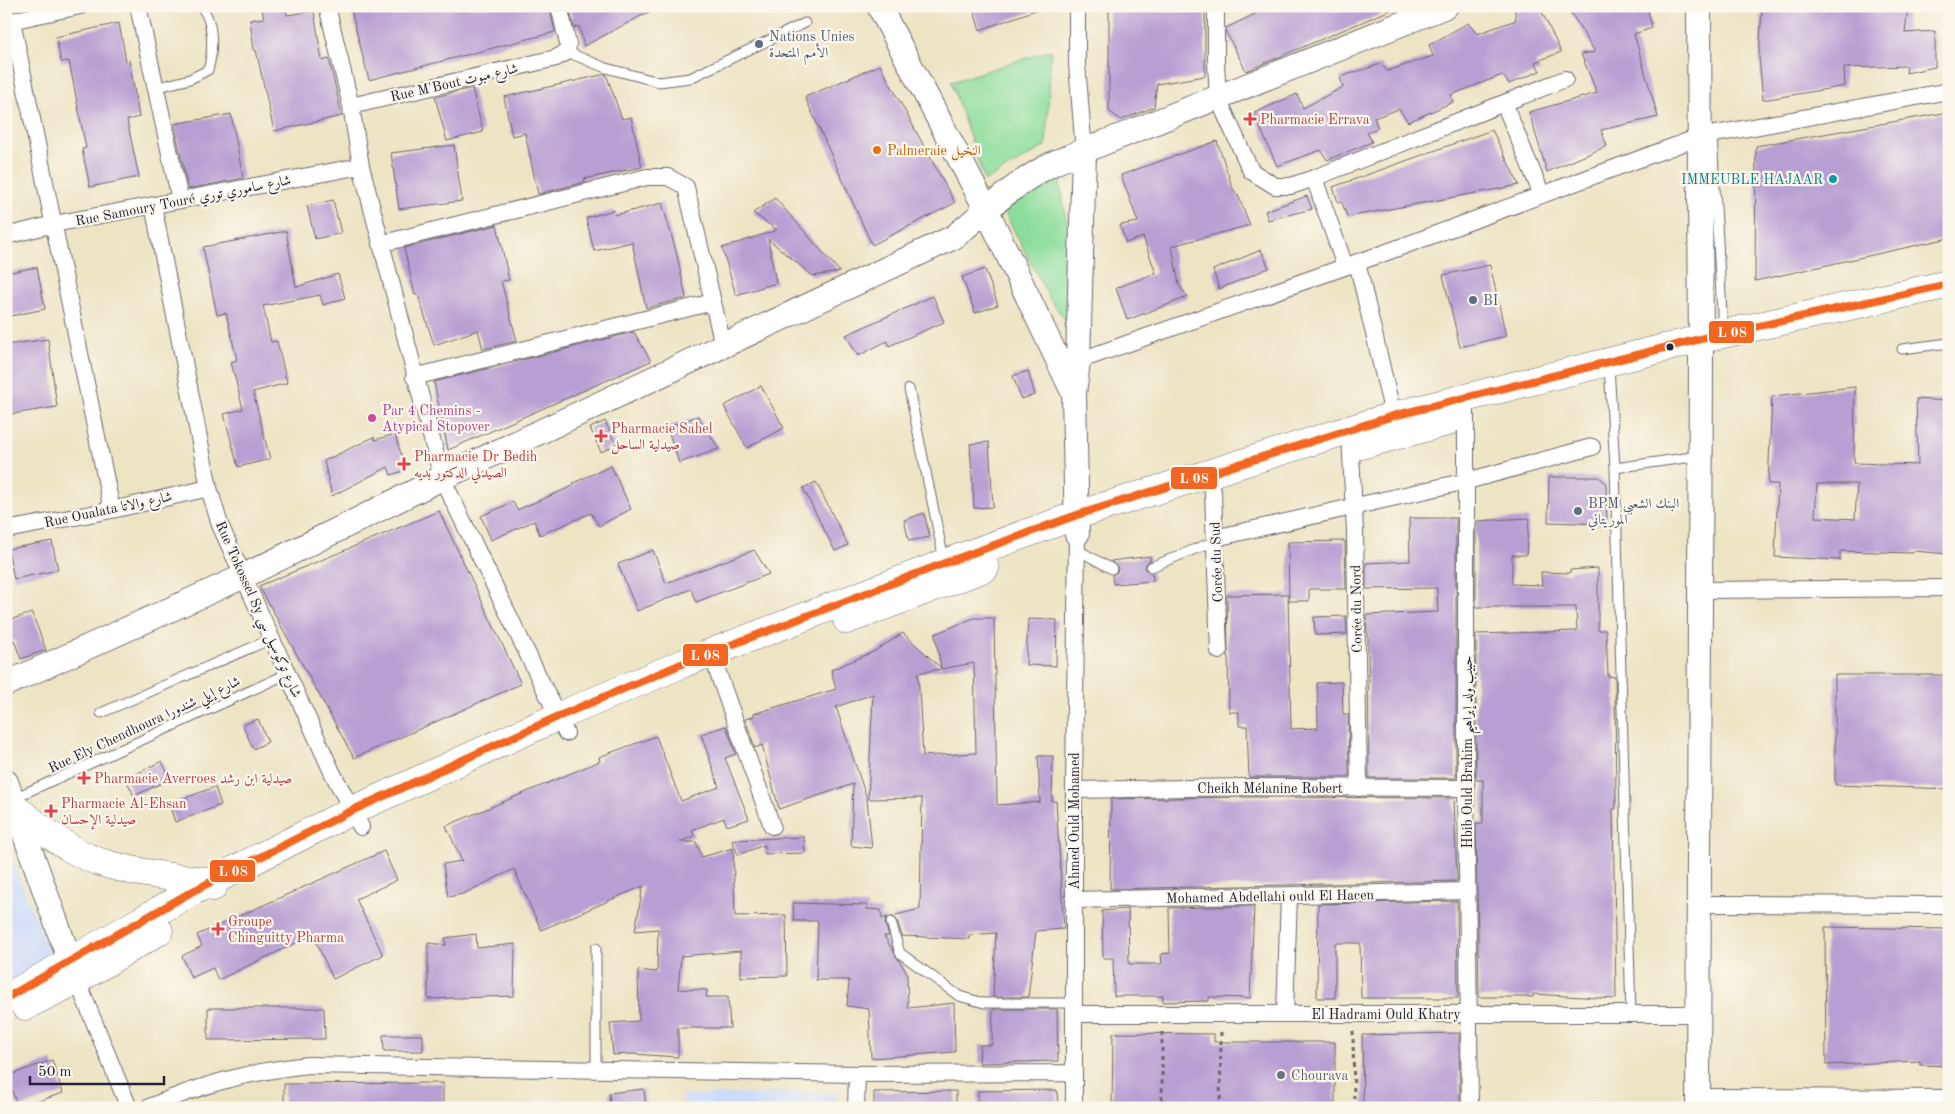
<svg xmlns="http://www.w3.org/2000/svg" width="1955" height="1114" font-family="'Old Standard TT',Amiri,serif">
<rect width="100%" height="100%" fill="#fbf7ec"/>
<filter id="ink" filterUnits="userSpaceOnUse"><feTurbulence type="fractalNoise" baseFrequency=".02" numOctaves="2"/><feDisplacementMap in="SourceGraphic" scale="10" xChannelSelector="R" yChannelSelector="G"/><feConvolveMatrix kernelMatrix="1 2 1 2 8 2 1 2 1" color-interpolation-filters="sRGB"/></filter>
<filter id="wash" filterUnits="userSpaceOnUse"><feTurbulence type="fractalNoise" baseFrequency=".0096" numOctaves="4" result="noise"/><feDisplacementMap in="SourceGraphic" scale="20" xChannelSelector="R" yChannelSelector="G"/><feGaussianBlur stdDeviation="1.12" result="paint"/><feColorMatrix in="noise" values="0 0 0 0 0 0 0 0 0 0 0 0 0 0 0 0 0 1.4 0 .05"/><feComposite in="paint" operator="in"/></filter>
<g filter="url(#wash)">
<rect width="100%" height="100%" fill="#ede4c4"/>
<path fill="#cddbfa" d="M6,845L52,959L6,983Z
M837,1092V1108H682V1095Z"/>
<path fill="#8cdd9c" stroke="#57806c" d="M1051,50L1046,146L985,181L951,82Z
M1059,178L1076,276L1070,326L1049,298L1003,209Z"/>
<g id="blocks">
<path fill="#b89fd3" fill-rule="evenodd" d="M261,6H286L287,15L314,11L322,61L329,59L342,116L274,131L256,50H254L250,20L264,18Z
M350,6H549L555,32L369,80Z
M569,6H660L584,46L579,26L574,28Z
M972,6H1041V8L980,30Z
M1109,6H1205V76L1157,84L1154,107L1121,120L1109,111Z
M1251,6H1400L1246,71L1226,32V28L1255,14Z
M1514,6H1539L1561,52L1535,62L1540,71L1509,84L1502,75L1451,95L1453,102L1408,122L1399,109L1374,118L1378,128L1367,132L1372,142L1327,160L1321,150L1277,166L1254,113L1297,94L1303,108L1343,87L1340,77L1381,64L1387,71L1433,56L1429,45L1468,23L1477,34L1516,20Z
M1567,6H1647L1652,28L1634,34L1658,117L1601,130L1607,146L1547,172L1529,112L1597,93L1581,54L1595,52Z
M1784,6H1908L1905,33L1935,31V67L1906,73L1907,66L1844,68L1845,86L1763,100L1759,57L1762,8L1784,9Z
M119,23L126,61L129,60L139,117L127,120L139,177L90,187L82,149L86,148L69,61L61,62L56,37Z
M880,65L955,203L872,245L805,97Z
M606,74L622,119L631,117L642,167L584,179L585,182L538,194L525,133L512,136L504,97Z
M472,88L483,132L447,141L435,97Z
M1949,112V238L1755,281L1756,146Z
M231,114L243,178L188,189L174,124Z
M1492,130L1519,185L1347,217L1342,202H1338L1333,187Z
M1217,141L1233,189L1238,195L1250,225L1172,246L1179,285L1188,297L1127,320L1116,288L1156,273L1143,237L1126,243L1120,225L1138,222L1121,175Z
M454,145L462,201L399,209L391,153Z
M1307,196L1312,209L1268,220L1265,211Z
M775,198L840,272L813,276L768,239L776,283L736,295L722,248L777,230L753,213Z
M333,200L341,233L315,239L307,206Z
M662,203L676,251L686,298L646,308L632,242L594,251L586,218L614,210L615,215Z
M497,225L509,280L501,281L517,341L483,349L478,330L434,345L418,295H415L404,248Z
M286,231L296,287L338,274L345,298L323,305L320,295L263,306L271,342L277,341L287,383L253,392L270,459L238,467L224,414L243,409L231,362L237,360L226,313L217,315L203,247Z
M1261,250L1269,268L1219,289L1213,270Z
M1490,265L1506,336L1460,347L1443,275Z
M37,267L45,309L6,317V273Z
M985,269L998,305L975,313L962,277Z
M933,296L944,322L889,346L887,341L858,356L846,335Z
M634,332L651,361L448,450L434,382Z
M48,339L57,407L6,415V345Z
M1028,371L1035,395L1021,399L1013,376Z
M761,386L784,428L747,448L724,406Z
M1855,387L1854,463L1918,465L1916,399L1949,401V554L1913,551V553L1840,551V560L1775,557L1778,484H1768L1772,396ZM1817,484H1857L1855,519L1815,517Z
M698,416L719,449L679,463L667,427Z
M605,421L616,445L601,452L590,428Z
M395,434L406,470L391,475L388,467L332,496L324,461L374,437L375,440Z
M989,442L993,507L974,508L970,444Z
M611,466L631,509L599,526L591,513L540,535L534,521L491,540L481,516L513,502L517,510L575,485L573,483Z
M1549,477H1599L1606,483L1607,524L1548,522Z
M816,482L848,545L835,551L803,488Z
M439,511L521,684L354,758L259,586Z
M924,513L930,537L909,541L904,520Z
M1409,518H1456V778H1369L1368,633H1367L1366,615L1438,612L1437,588L1366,589V563L1410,561Z
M1529,518L1526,555H1512V584L1542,585L1541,572L1570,573V570L1598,568V630H1606L1608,676L1615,677L1616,809H1613L1616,999L1533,994V997H1479L1476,823H1483V780H1476V634L1577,631L1576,607H1476V521Z
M52,541L58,570L14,579L8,549Z
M1345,541L1346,589H1309V601H1289L1288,542Z
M653,550L666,583L754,550L769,574L696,602L691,589L637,611L618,564Z
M1150,556V560L1146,564L1145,569L1152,573L1153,581L1113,584L1112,575L1117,572L1118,568L1111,561Z
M1288,594L1291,729L1318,728L1317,683L1342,682L1343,714H1348L1349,777H1249L1247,726H1239V712H1229L1227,595Z
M32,613L46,650L21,659L14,640L6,643V621Z
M1346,616L1347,634L1315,635L1314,617Z
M974,618H994L997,805L1040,802L1038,756H1053L1052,801H1056L1064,929L1036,931L1028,997H993L996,933L969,935V939L902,936L897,920L892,916L920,909L922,798L868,799L873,694L836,707L867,799L872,848L851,846L853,784L779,809L762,745L755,748L745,719L754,716L753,714L836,689L831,670L875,651L903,633L941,668L935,634ZM974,663L976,753L923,756L918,673Z
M1028,619L1057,620L1056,666L1026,665Z
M1835,675H1949V789L1835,785Z
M258,719L268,742L253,749L243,725Z
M726,726L736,754L725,758L749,819L727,826L724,818L692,830L694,836L680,842H696L702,857L733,848L735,916L786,915L787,976L741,977V951L681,956L678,989L707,990L706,997H728L730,1028H678V1057L632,1054L613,1055L610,1023L639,1021L638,970L657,972L658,929L635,931L643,886L541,930L514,869L463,894L448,897L443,864L462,861L446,826L600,761L599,757L656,736L681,801L719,787L701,734Z
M162,761L170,779L134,796L126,779Z
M215,787L221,805L175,822L169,804Z
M1247,797L1454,798L1457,881L1110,889L1111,799Z
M804,837L805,853L765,854L764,845L738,855L732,840Z
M384,851L397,880L356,899L383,955L333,979L313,935L218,980L213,968L191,978L182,956L202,946L197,935Z
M1457,901L1458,998H1361L1360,943H1335V998H1317L1318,904Z
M793,903L867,905V909L881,910L882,919L887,917L885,923L889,936H884L907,973L908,1008L954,1003L955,1052L871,1058L869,1009L847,1006L849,980H816L818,921H794Z
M1254,906L1250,998L1209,997V1001L1163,1002V996H1114L1113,958H1103L1102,911L1128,909L1129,964H1162L1161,954L1170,953L1169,908Z
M1825,927L1949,929V1066L1920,1065V1061L1826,1065Z
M476,934L477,948L515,944L514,996L428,999V943L446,945L445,938Z
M208,1008H324L325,1039L208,1040Z
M993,1009H1057L1058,1061L979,1063L980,1045H992Z
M1113,1033L1214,1034V1042H1335V1108H1112Z
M1459,1033L1460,1108H1363L1362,1035Z
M383,1035H423V1051H384Z
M52,1060L63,1093L18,1108L7,1076Z
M443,1083V1105L284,1108V1084Z
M644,1089L646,1108H610L609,1093Z
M1057,1090L1058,1108H978V1091Z
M956,1091V1108H874V1092Z"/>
</g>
</g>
<g filter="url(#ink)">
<use href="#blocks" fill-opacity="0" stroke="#69666b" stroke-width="1"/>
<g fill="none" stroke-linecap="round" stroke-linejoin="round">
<g stroke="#69666b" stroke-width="11">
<path id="lane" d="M567,52L606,68L659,82L690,78L805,23
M155,88L190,79L208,70C213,53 215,20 200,6
M1712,135L1723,331
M1902,349L1949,343
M1609,366L1615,468L1631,1014
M909,389L944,560
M1615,468L1699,456
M1076,549L1112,569
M1151,567L1215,541
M101,713L271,639
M12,799L287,674
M891,922L900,953L959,996L984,1003H1074
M596,1070V948"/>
</g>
<g stroke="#69666b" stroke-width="18">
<path id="street" d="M138,6L180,200
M327,6L351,106L361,166L442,478L566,733
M1077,6V64L1084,152
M1216,6V63L1218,98L1251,171L1275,186H1291L1314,178L1565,79
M12,21L112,510
M6,22L80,6
M1504,103L1542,195
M351,106L556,58L567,52L568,44L559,6
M1314,178L1345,266
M153,205L209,488L220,525L333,774L361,827
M6,236L54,224L361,166
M380,244L647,177H668L686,187L723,345
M1357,262L1395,423
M1078,361L1387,252L1699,137L1949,91
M414,377L713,302
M1466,397V788L1470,1108
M1350,435L1355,531L1359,788
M1209,474L1213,492L1219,651
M6,530L112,510L209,488
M1215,538L1467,481L1592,447
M1700,590L1949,588
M717,670L772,826
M1074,790L1247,787L1466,788
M1074,900L1467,891
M1699,904L1949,905
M77,980L129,1108
M1074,1014H1698
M1285,1014L1289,895
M1698,1097L1949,1098
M147,1108C203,1084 247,1072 308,1065L857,1074L1074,1073
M856,1108L857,1074
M1074,1108V790L1077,534"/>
</g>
<g stroke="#69666b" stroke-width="26">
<path id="secondary" d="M879,6L986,209L1074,394
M1077,534L1074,394L1078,361L1084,152
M6,684L242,577L442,478L954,237C988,209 1017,181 1056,162L1446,6
M6,782L76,978
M1698,1108L1701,357L1699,6"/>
</g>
<g stroke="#69666b" stroke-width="29">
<path id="highway" d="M1361,445L1447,422
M847,620L985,568
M16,809C41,828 67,850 97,861C133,873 172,877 210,882L213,887
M6,998L193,891L351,811L557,717L684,663L945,563L1077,515L1393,416L1700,339L1949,284
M25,1006L77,980L159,931"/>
</g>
<path stroke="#69666b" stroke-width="3" stroke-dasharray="4 4" stroke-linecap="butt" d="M1353,1031L1354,1108
M1162,1108V1030
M1220,1108L1221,1031"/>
<use href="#lane" stroke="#fff" stroke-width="9"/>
<use href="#street" stroke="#fff" stroke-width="16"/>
<use href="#secondary" stroke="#fff" stroke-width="24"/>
<use href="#highway" stroke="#fff" stroke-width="28"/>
<g stroke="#fbf7ec" stroke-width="11">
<path id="bus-1" d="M6,998L193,891L351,811L557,717L684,663L945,563L1077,515L1393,416L1700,339L1949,284"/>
</g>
<use href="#bus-1" stroke="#f26522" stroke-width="8"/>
</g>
</g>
<g fill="#5c6f8a" stroke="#fbf7ec" stroke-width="2">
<circle cx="759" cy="44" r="5"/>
<circle cx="1473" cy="300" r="5"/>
<circle cx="1578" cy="511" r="5"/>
</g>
<g fill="#e0444e" stroke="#fbf7ec" stroke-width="2">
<path d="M1247.5 111.5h5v5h5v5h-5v5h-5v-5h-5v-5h5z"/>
<path d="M598.5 428.5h5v5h5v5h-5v5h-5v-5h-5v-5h5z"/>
<path d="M401.5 456.5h5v5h5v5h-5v5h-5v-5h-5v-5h5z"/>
<path d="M81.5 770.5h5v5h5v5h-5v5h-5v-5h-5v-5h5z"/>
<path d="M48.5 803.5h5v5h5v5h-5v5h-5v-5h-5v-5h5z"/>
<path d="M215.5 921.5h5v5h5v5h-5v5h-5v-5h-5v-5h5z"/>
</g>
<circle fill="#e8710a" stroke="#fbf7ec" stroke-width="2" cx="877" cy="150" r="5"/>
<circle fill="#0f9aa8" stroke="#fbf7ec" stroke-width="2" cx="1833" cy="179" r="5"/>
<circle fill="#22223b" stroke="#fbf7ec" stroke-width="2" cx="1670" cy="347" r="4.5"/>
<circle fill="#d1479c" stroke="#fbf7ec" stroke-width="2" cx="372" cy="418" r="5"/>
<circle fill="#6b7280" stroke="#fbf7ec" stroke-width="2" cx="1281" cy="1075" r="5"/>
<g text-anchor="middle" stroke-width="4.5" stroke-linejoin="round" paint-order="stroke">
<g font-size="14" fill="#4e5e75" stroke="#fbf7ec" text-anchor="start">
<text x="769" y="41">Nations Unies<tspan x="769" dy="16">الأمم المتحدة</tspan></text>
<text x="1483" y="305">BI</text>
<text x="1588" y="508">BPM البنك الشعبي<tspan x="1588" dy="16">الموريتاني</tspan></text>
</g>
<g font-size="14" fill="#22223b" stroke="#fbf7ec">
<text transform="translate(454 82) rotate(-13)" y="5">Rue M'Bout شارع مبوت</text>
<text transform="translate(183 200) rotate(-11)" y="5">Rue Samoury Touré شارع ساموري توري</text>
<text transform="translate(108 509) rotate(-12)" y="5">Rue Oualata شارع والاتا</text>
<text transform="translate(1216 562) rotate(-92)" y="5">Corée du Sud</text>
<text transform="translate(259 609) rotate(66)" y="5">Rue Tokossel Sy شارع توكوسيل سي</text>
<text transform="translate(1356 609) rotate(-91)" y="5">Corée du Nord</text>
<text transform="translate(144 724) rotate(-25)" y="5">Rue Ely Chendhoura شارع إيلي شندورا</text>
<text transform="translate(1467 752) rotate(-90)" y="5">Hbib Ould Brahim حبيب ولد إبراهيم</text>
<text x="1270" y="793">Cheikh Mélanine Robert</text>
<text transform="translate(1074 821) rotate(-90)" y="5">Ahmed Ould Mohamed</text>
<text transform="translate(1270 896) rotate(-1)" y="5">Mohamed Abdellahi ould El Hacen</text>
<text x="1386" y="1019">El Hadrami Ould Khatry</text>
</g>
<g font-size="14" fill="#be3a42" stroke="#fbf7ec" text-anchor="start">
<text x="1260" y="124">Pharmacie Errava</text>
<text x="611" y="433">Pharmacie Sahel<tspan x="611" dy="16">صيدلية الساحل</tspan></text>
<text x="414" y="461">Pharmacie Dr Bedih<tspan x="414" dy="16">الصيدلي الدكتور بديه</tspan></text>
<text x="94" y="783">Pharmacie Averroes صيدلية ابن رشد</text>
<text x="61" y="808">Pharmacie Al-Ehsan<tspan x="61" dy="16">صيدلية الإحسان</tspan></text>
<text x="228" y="926">Groupe<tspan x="228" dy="16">Chinguitty Pharma</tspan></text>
</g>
<g font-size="14" fill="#c56008" stroke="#fbf7ec" text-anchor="start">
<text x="887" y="155">Palmeraie النخيل</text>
</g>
<g font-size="14" fill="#0d838f" stroke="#fbf7ec" text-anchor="end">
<text x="1823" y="184">IMMEUBLE HAJAAR</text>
</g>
<g font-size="14" fill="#b23c85" stroke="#fbf7ec" text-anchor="start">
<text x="382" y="415">Par 4 Chemins -<tspan x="382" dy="16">Atypical Stopover</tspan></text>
</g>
<g font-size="14" fill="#5b616d" stroke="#fbf7ec" text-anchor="start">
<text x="1291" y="1080">Chourava</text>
</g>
</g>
<g stroke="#fbf7ec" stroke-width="2">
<rect x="1708" y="320" width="47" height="24" rx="5" fill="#f26522"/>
<rect x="1170" y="466" width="48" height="24" rx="5" fill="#f26522"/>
<rect x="682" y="643" width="47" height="24" rx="5" fill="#f26522"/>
<rect x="209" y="859" width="47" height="24" rx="5" fill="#f26522"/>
</g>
<g font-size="14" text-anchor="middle" font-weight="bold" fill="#fff">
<text x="1732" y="337">L 08</text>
<text x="1194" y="483">L 08</text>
<text x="705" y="660">L 08</text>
<text x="233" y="876">L 08</text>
</g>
<rect width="1955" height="1114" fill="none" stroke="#fbf7ec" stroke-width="25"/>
<path d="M30 1076v8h134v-8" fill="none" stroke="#22223b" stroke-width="2.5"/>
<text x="38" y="1076" font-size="15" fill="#22223b" stroke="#fbf7ec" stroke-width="4" paint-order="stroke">50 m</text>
</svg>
